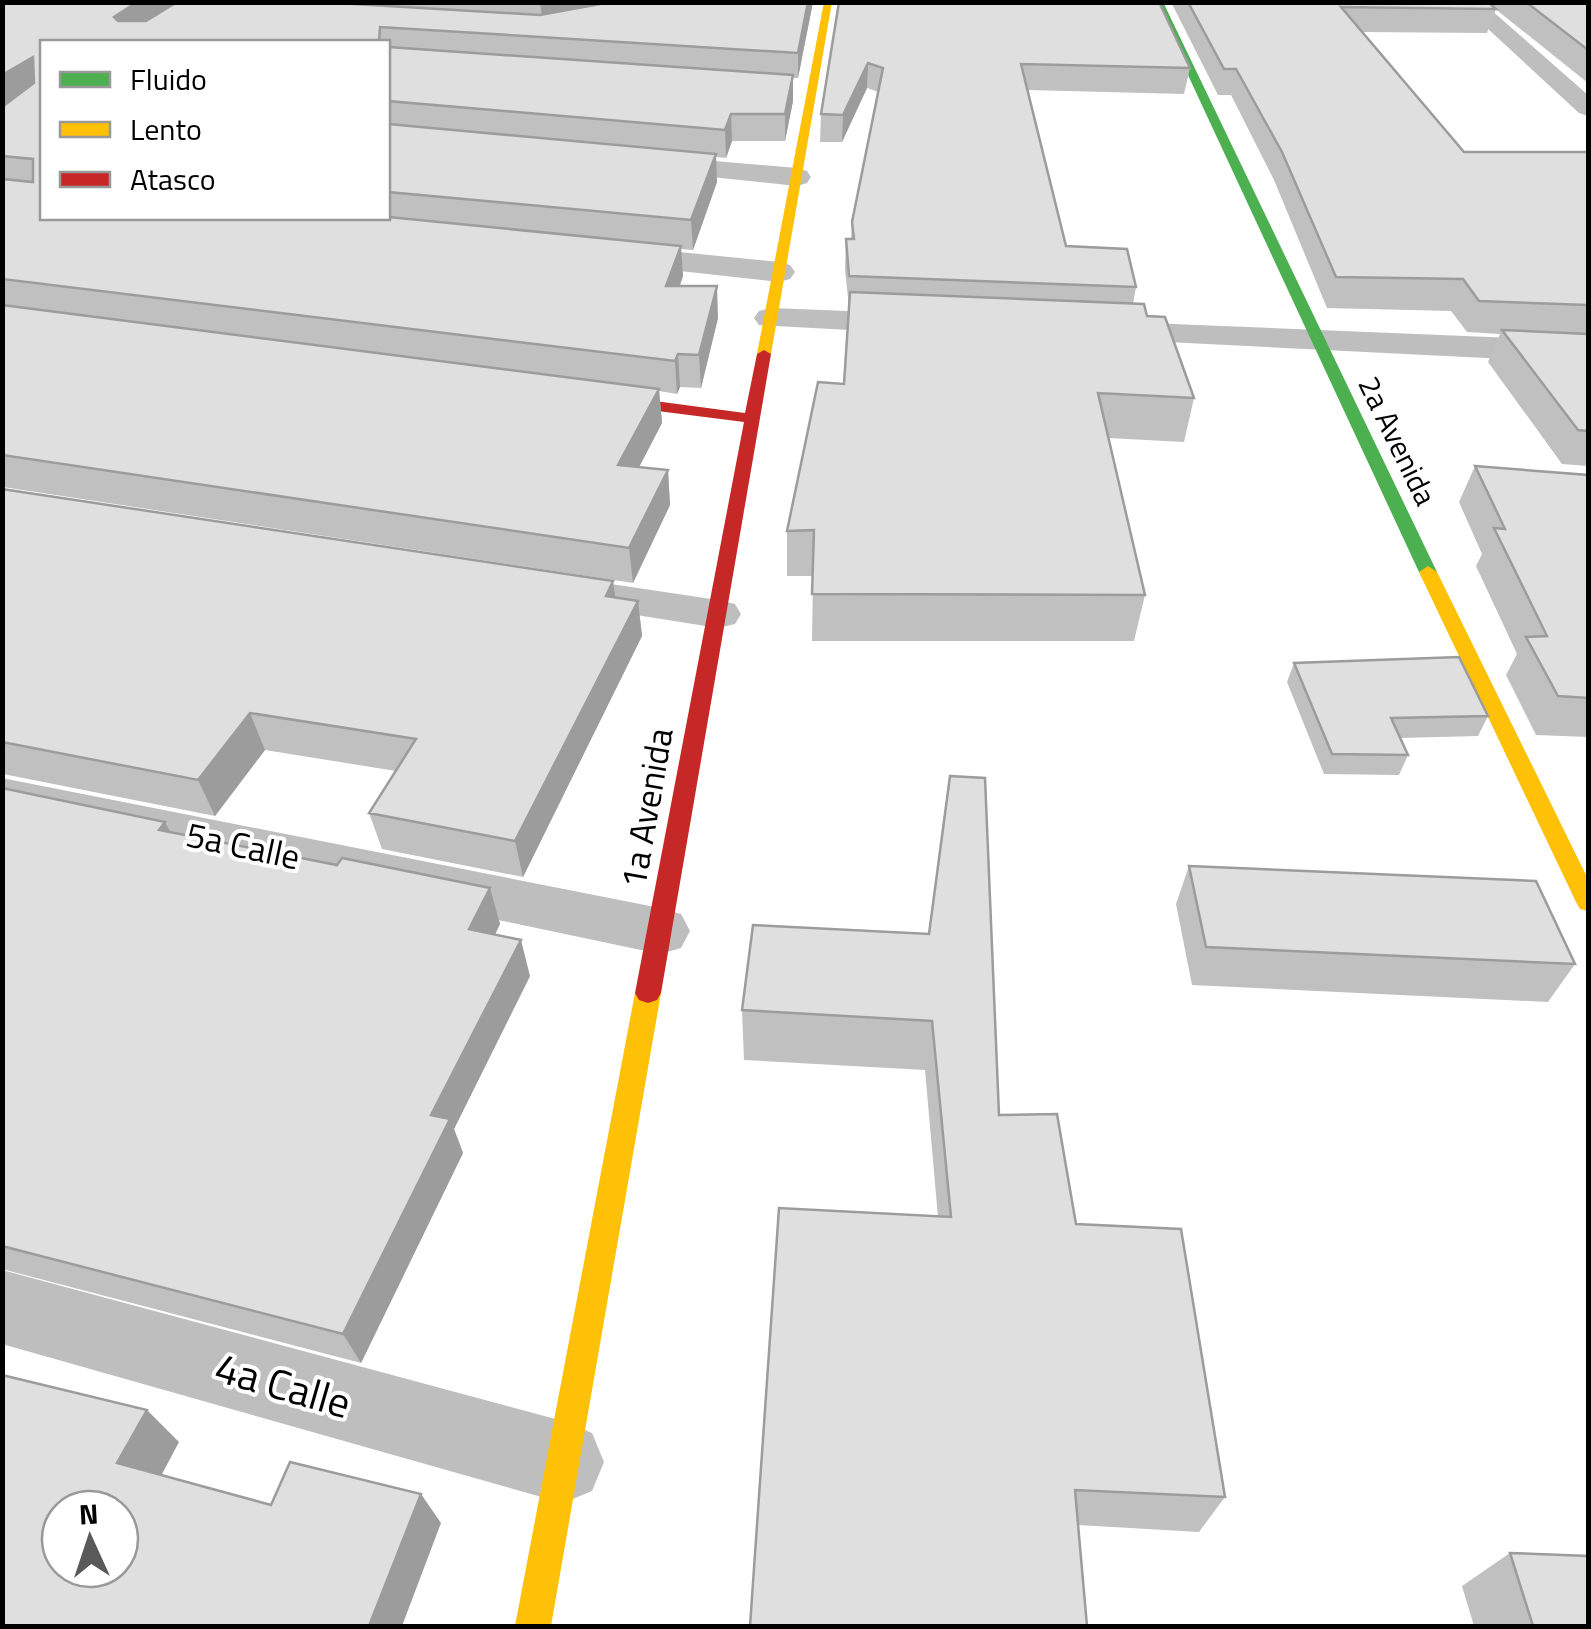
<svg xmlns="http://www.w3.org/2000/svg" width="1591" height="1629" font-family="'Titillium Web',sans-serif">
<rect width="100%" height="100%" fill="#fff"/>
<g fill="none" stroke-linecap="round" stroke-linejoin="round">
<path fill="#bebebe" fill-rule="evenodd" d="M1459,2H1482L1588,95V116L1579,113Z
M644,155L797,168L807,171L811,177L807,183L797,186L634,169L630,163Z
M609,245L779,262L790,265L795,272L790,279L779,282L598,262L593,255L598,248Z
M771,308L923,314L935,317L940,324L935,331L923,334L759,325L754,318L759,311Z
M1099,321L1588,341V363L1087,338L1082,331L1087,324Z
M564,577L718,600L735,604L741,614L735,624L718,628L548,601L541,591L548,581Z
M2,778L660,908L681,914L690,931L681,948L660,954L2,816Z
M2,1270L563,1421L592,1433L604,1462L592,1491L563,1503L2,1344Z"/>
<path fill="#4caf50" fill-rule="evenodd" d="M1154,2H1163L1437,572L1435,576L1428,578L1419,572Z"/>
<path fill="#ffc107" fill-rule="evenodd" d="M824,2H832L771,354L764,358L757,354Z
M1428,566L1437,572L1588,879V911L1580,909L1576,902L1419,572Z
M648,983L657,986L661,993L551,1626H515L635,993L639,986Z"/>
<path fill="#c62828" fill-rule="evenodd" d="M764,350L771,354L661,993L657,1000L648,1003L639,1000L635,993L744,422L587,402L579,397L587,392L745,413L757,354Z"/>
</g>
<path fill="#c0c0c0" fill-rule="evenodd" d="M2,2H602L599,6L611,2H813L798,78H793V101L785,141H732L726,158L716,157L717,182L693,250L681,249L683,276L680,286L718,318L701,388L680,387L677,394L659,391L662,423L639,467L668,470L670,505L633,583L3,487ZM42,42H388V218H42Z
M839,2L1190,68L1184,94L1028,90L1066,246L1136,287L1133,304L1147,316L1194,398L1184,442L1108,438L1145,595L1134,641H812L813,576H787V531L844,384L849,307L845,270L846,239H851L852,222L878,92L867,88L842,142H820L821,114Z
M1171,2H1588V83L1493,7L1496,9L1487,33L1361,32L1464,152H1588V466L1562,464L1488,362L1500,334L1467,332L1451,311L1327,308L1274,180L1231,95H1218Z
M1475,466L1588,475V737L1536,735L1506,675L1517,654L1476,566L1482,554L1459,502Z
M2,489L638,601L642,636L523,877L382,849L369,813L396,771L265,750L215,816L3,774Z
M1294,663L1488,716L1478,736L1400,738L1408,755L1399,775L1324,774L1287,682Z
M2,788L165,822L171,832L337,865L490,888L500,924L495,935L530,976L454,1129L463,1153L361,1363L2,1269Z
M1189,866L1575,964L1548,1002L1192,985L1176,904Z
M929,934L999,1115L1076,1224L1225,1497L1199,1532L1078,1525L938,1217L925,1070L744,1060L742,1010Z
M1510,1553L1588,1626H1474L1462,1586Z"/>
<path fill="#9c9c9c" d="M137,2H178L122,42L114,17Z
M540,2H602L594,9L542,17Z
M808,2H813L798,78V53Z
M33,57L42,82L2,107V75Z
M868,63L867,88L842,142L843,115Z
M793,75V101L785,141V114Z
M731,114L732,141L726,158L725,130Z
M716,154L717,182L693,250L691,220Z
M681,246L683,276L668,317L666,286Z
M717,286L718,318L701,388L699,355Z
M678,354L680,387L677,394L675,361Z
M659,389L662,423L622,500L618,465Z
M668,470L670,505L633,583L629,548Z
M613,581L618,616L606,596Z
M638,601L642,636L523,877L515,841Z
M250,713L265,750L215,816L198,780Z
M165,822L184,858L159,830Z
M490,888L500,924L480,965L469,929Z
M521,940L530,976L454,1129L463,1153L361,1363L343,1334L431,1115Z
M147,1410L179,1442L152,1493L117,1463Z
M421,1494L441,1523L402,1626H369Z"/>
<path fill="#dfdfdf" stroke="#9c9c9c" stroke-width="2.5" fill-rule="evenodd" d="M2,2H137L114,17L118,21H146L177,2H320L540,15L611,2H808L798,53L380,27L379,42H42V218L388,217L681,246L666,286H717L699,355L678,354L675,361L2,279V179L33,182V159L2,156V107L34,83L33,57L2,75Z
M839,2H1159L1190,68L1021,64L1066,246L1127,249L1136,287L849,276L846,239H854L852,222L883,68L868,63L843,115L821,114Z
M1188,2H1488L1496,9L1341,7L1464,152H1588V305L1479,301L1463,279L1336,277L1282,152L1236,69H1224Z
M1526,2H1588V50Z
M388,47L793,75L785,114H731L725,130L388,101Z
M388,124L716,154L691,220L388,192Z
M850,292L1144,304L1147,316L1165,317L1194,398L1098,393L1145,595L812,594L814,530L787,531L818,382L844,384Z
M2,305L659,389L618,465L668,470L629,548L2,455Z
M1502,330L1588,334V431L1578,430Z
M1475,466L1588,475V698L1558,696L1526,637L1547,636L1494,528L1505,529Z
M2,489L613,581L606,596L638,601L515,841L369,813L416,739L250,713L198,780L2,742Z
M1459,657L1488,716L1391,718L1408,755L1332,754L1294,663Z
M950,776L985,778L999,1115L1057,1114L1076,1224L1181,1229L1225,1497L1075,1490L1087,1626H750L779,1208L951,1217L932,1021L742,1010L753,925L929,934Z
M2,788L165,822L159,830L337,865L342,858L490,888L469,929L521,940L431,1115L450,1119L343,1334L2,1246Z
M1189,866L1536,881L1575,964L1206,947Z
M2,1375L147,1410L117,1463L271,1505L290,1462L421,1494L369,1626H2ZM60,1509H120V1569H60Z
M1510,1553L1588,1556V1626H1533Z"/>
<g text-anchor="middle" stroke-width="8" stroke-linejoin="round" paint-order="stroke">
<g font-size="30" fill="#000" stroke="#fff">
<text transform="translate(1397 441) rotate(64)" y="10">2a Avenida</text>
</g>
<g font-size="35" fill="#000" stroke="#fff">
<text transform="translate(647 808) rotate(-80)" y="12">1a Avenida</text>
<text transform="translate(243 846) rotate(12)" y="12">5a Calle</text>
</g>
<g font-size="42" fill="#000" stroke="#fff">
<text transform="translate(283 1385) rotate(16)" y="15">4a Calle</text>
</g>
</g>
<rect width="1591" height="1629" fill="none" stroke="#000000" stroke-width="10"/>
<rect x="40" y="40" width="350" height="180" fill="#ffffff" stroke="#999999" stroke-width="2.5"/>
<rect x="60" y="72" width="50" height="15" fill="#4caf50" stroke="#999999" stroke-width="2.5"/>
<text x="130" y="90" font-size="30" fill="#000000">Fluido</text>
<rect x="60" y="122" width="50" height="15" fill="#ffc107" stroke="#999999" stroke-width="2.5"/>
<text x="130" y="140" font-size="30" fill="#000000">Lento</text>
<rect x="60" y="172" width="50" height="15" fill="#c62828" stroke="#999999" stroke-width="2.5"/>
<text x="130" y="190" font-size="30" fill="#000000">Atasco</text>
<g transform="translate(90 1539) rotate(357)"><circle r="48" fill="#ffffff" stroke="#999999" stroke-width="2.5"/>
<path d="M0-8L18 38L0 25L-18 38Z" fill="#595959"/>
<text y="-15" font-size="28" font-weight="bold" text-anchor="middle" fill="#000000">N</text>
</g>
</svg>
